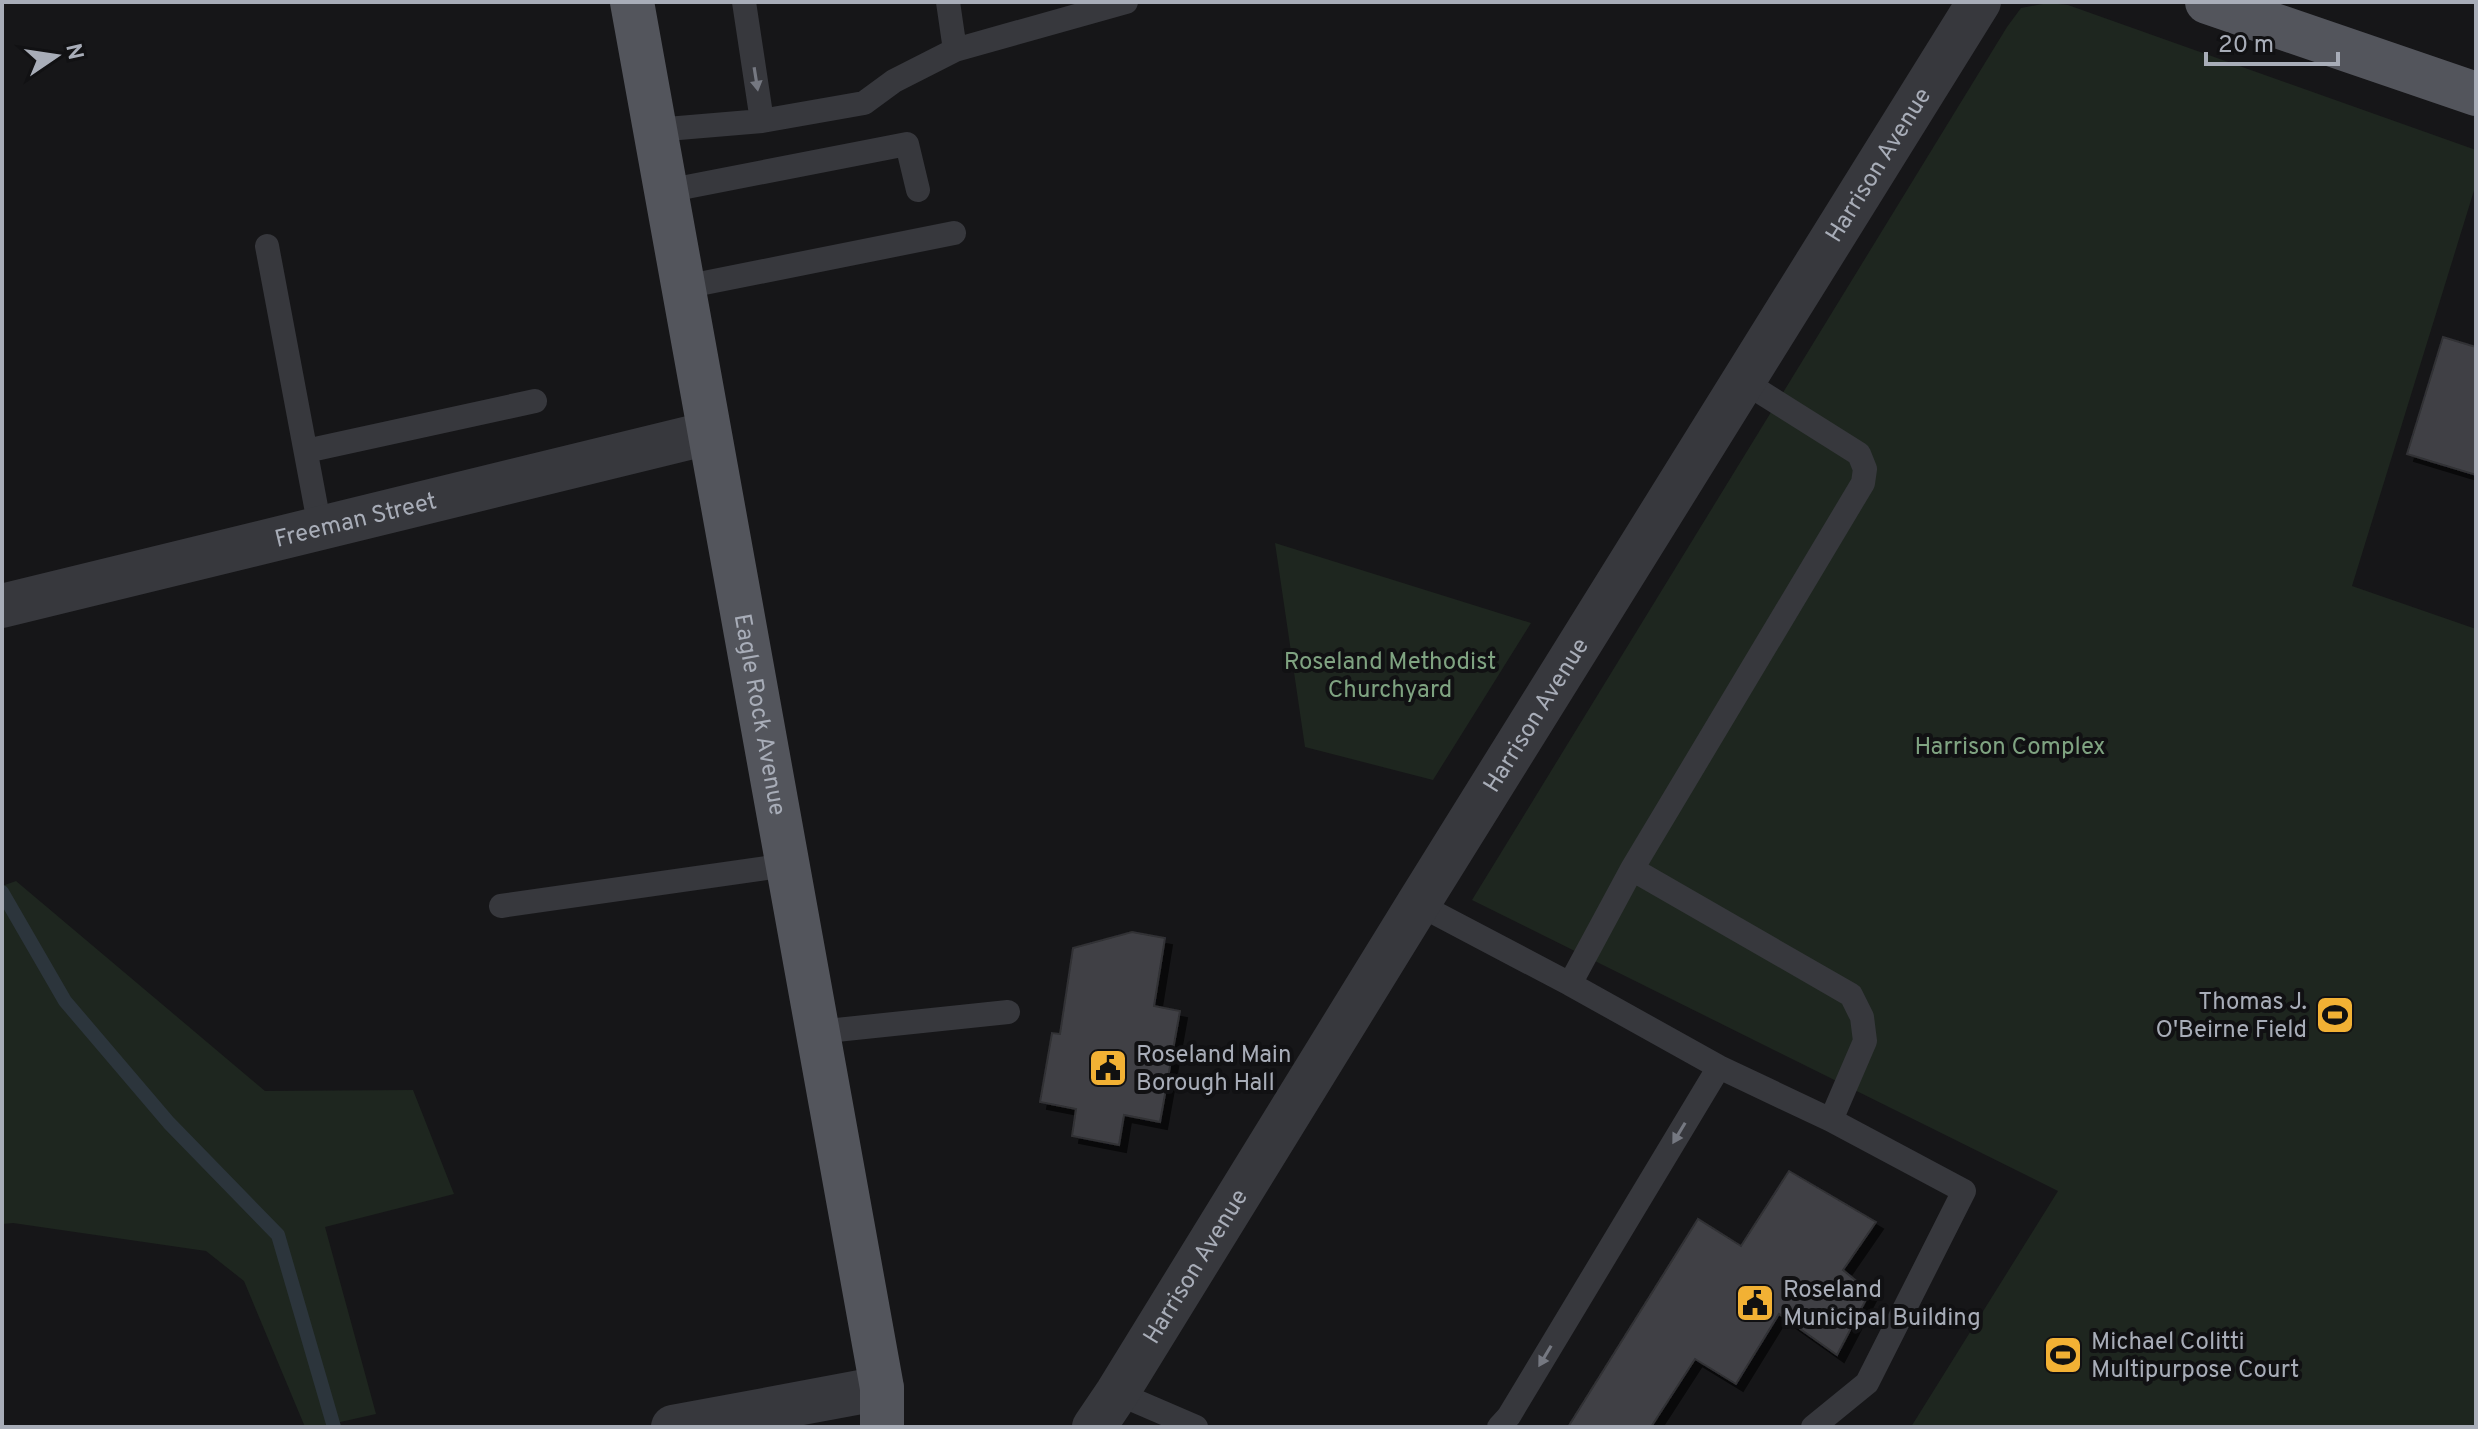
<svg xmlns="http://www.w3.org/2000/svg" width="2478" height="1429" font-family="Overpass,sans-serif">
<defs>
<filter id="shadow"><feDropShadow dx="7" dy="7" stdDeviation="0" flood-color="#0009"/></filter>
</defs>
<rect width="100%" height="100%" fill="#161618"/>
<path fill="#1e261f" d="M2048,3L2068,5L2476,150V184L2352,586L2476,629V1427H1911L2058,1191L1472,900L2007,27L2021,8Z
M1275,543L1531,623L1433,780L1305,747Z
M16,881L265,1091L413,1090L454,1194L325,1227L376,1414L318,1427H305L244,1281L206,1251L13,1223L2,1224V886Z"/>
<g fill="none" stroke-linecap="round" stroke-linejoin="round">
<path stroke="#2c353c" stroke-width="14" d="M2,892L65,1001L169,1123L278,1235L334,1427"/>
</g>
<path fill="#404145" stroke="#303034" stroke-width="2" filter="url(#shadow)" d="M2443,337L2476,347V475L2407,454Z
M1132,932L1165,938L1154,1006L1180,1011L1160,1122L1124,1115L1119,1145L1072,1136L1076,1109L1040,1102L1052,1033L1060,1034L1073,948Z
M1789,1171L1876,1222L1843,1270L1870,1292L1837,1355L1779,1314L1736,1384L1695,1359L1651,1427H1568L1698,1219L1741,1246Z"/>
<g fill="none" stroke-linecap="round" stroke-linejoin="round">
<path stroke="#37383d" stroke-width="24" d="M744,2L762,121L864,103L894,81L955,50L948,2
M955,50L1126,2
M655,130L762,121
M666,191L907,144L918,190
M267,246L320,528
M684,287L954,233
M306,451L535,401
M1418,904L1570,984L1719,1067L1831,1120L1865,1041L1862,1017L1851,995L1632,869
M501,906L787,865
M1570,984L1632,869L1863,483L1865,469L1859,454L1743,381
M817,1032L1008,1012
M1117,1393L1196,1427
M1499,1427L1509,1416L1719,1067
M1813,1427L1867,1383L1964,1191L1831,1120"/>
<g stroke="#37383d" stroke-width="44">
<path id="s1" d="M2,606L709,433"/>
<path d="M673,1427L882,1388"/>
</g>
<path stroke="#37383d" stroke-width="44" id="s2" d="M1094,1427L1117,1393L1418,904L1979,2"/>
<g stroke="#53555c" stroke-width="44">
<path id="s3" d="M632,2L882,1388V1427"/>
<path d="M2207,2L2476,94"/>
</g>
</g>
<defs><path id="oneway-solid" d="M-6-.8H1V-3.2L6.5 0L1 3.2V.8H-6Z" transform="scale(2)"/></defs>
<g fill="#757881">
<use href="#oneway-solid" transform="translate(756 79) rotate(81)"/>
<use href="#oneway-solid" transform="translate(1679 1133) rotate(121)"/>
<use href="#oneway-solid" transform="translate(1545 1356) rotate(121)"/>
</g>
<defs>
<g id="stadium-square" transform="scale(2)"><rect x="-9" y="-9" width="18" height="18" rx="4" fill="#f2b134" stroke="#111113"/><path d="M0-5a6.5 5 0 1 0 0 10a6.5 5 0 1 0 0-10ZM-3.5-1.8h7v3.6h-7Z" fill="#111"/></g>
<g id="civic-square" transform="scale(2)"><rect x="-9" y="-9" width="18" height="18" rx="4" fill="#f2b134" stroke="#111113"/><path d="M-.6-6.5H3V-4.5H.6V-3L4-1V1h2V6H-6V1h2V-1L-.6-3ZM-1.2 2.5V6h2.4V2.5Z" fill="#111"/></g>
</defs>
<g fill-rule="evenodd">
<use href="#stadium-square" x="2335" y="1015"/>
<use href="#civic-square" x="1108" y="1068"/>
<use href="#civic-square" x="1755" y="1303"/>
<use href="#stadium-square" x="2063" y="1355"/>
</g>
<g text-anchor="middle" stroke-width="8" stroke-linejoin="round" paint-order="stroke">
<g font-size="24" fill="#a8adb8" stroke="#111113">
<text dy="8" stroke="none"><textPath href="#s2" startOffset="1486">Harrison Avenue</textPath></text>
<text dy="8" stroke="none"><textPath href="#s1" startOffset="364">Freeman Street</textPath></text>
<text dy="8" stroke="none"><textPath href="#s3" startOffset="724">Eagle Rock Avenue</textPath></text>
<text dy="8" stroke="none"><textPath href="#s2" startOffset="838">Harrison Avenue</textPath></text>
<text dy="8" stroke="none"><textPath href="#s2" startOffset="190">Harrison Avenue</textPath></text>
</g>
<g font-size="24" fill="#7fa381" stroke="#111113">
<text x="1390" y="669">Roseland Methodist<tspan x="1390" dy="28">Churchyard</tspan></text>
<text x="2010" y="754">Harrison Complex</text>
</g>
<g font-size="24" fill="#a8adb8" stroke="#111113" text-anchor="start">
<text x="2307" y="1009" text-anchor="end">Thomas J.<tspan x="2307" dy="28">O'Beirne Field</tspan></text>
<text x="1136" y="1062">Roseland Main<tspan x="1136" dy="28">Borough Hall</tspan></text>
<text x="1783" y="1297">Roseland<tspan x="1783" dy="28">Municipal Building</tspan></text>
<text x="2091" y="1349">Michael Colitti<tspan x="2091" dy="28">Multipurpose Court</tspan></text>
</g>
</g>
<rect width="2478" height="1429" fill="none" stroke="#a8adb8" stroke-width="8"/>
<g transform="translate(56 56) rotate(77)" stroke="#111113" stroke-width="6" paint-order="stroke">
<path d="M0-6L14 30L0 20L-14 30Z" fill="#a8adb8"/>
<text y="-12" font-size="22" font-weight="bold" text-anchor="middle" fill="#a8adb8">N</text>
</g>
<path d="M2206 52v12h132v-12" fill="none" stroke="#a8adb8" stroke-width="4"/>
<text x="2218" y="52" font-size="24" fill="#a8adb8" stroke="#111113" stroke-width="6" paint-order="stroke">20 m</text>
</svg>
